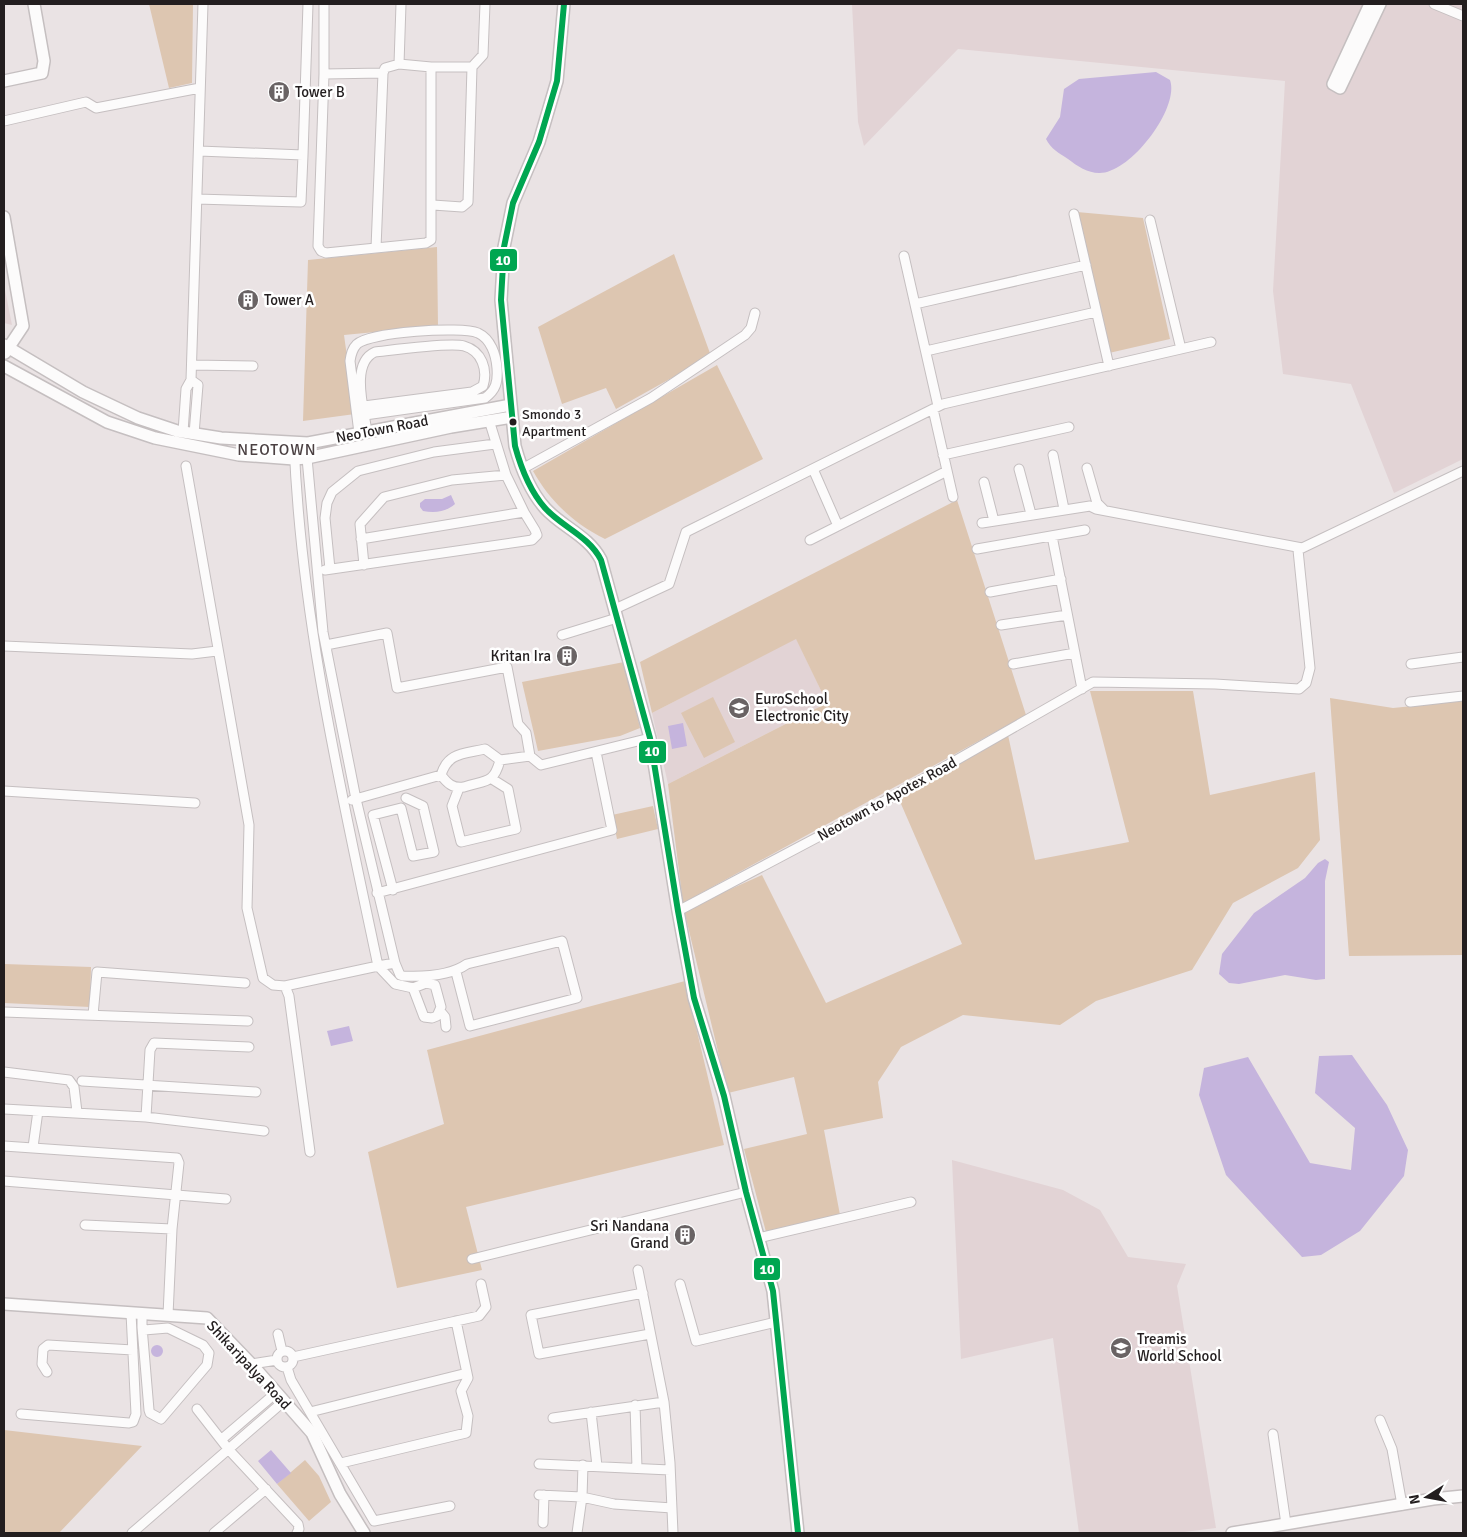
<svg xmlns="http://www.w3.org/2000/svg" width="1467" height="1537" font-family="Signika,sans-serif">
<rect width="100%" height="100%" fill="#eae3e4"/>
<path fill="#e2d3d5" d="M852,4H1463V459L1394,493L1351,384L1283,374L1273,291L1285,81L958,49L864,146L858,122Z
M4,285L12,325L4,323Z
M796,638L827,703L668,784L652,713Z
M952,1160L1063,1190L1100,1210L1128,1257L1186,1264L1177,1286L1216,1528L1176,1533H1079L1053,1338L961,1359Z"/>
<path fill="#ddc6b1" d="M149,4H193L192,83L169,88Z
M1077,212L1143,218L1170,339L1109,353Z
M437,247L438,326L344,335L355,414L303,421L308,260Z
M674,254L711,356L616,409L606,388L562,404L538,327Z
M717,365L763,459L605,539C573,523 550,501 533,471Z
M957,500L1026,715L683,903L668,784L827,703L796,639L652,713L640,662Z
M624,662L640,728L620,736L538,751L522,682Z
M1090,691H1193L1210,795L1315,772L1320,840L1298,868L1233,903L1192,970L1096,1001L1060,1025L963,1015L901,1047L878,1082L883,1118L824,1130L840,1215L766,1232L744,1149L807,1134L794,1077L728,1093L684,910L762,875L826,1003L962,944L898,797L1008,735L1035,860L1129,842Z
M713,697L735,742L704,758L681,713Z
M1330,698L1393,708L1463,701V955L1349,956Z
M653,806L658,829L617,839L612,815Z
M4,964L91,967L90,1007L4,1003Z
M685,981L724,1145L466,1207L482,1270L397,1288L368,1152L444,1124L427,1050Z
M4,1430L142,1446L59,1533H4Z
M305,1460L319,1476L331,1502L309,1521L277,1484Z"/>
<path fill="#c5b4dd" d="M1156,72L1170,80C1180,108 1130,174 1099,173C1088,173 1077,166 1068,159C1059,153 1051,149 1046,139L1060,117L1064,89L1079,79Z
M451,495L455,504C446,512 435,513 423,511L420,507V503L425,499H442Z
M683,723L687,746L672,749L668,726Z
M1325,859L1329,862L1325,881V979L1316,980L1285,975L1239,984L1229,983L1219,974L1222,954L1254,913L1305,878L1318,863Z
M349,1026L353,1041L331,1046L327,1031Z
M1352,1055L1387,1105L1408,1150L1404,1176L1360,1231L1321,1255L1302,1257L1226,1175L1199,1095L1204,1068L1248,1057L1310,1163L1351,1170L1355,1128L1315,1093L1319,1056Z
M151 1351a6 6 0 1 1 12 0a6 6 0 1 1-12 0Z
M271,1450L291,1473L277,1484L258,1461Z"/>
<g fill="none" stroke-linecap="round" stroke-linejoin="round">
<g stroke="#c5bfc0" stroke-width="11">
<path id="street" d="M324,4V74L318,246L321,251L326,253L426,243L431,240V67
M1434,4L1463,16
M399,64L401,4
M324,74L383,73
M4,121L86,102L96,108L200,88
M199,151L303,155L308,4
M197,199L301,202L303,155
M433,205L462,207L468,202L472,67
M1074,214L1109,366
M1150,220L1181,349
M376,248L383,73L385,68L399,64L431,67H472L483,55L485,4
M904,256L938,406
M915,304L1086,265
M926,351L1096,312
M192,365L253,366
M191,380L203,4
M364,406L472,392L483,386C488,370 482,351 464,346C450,342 393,350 375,352C350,363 364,409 367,432
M933,409L953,497
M183,432L186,389L191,380L198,385L194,434
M359,433L350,361C351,354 352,349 357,344C370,332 461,326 478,333C491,339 496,355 497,368C498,382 496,390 485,398L365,415
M294,443C301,620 342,794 378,966L395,963L356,799L323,632L307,458L308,443
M943,455L1069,427
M1053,455L1064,509
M186,466L249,825L247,908L263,978L273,985L285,986L378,966L395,984L413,988
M1087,468L1097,503L1104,510
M522,469L651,398L745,335L751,328L755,313
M813,469L838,526
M1019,469L1031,514
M984,482L994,521
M982,523L1090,506L1096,509L1302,548
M1052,536L1082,689
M361,539L524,512L506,475L489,420
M810,540L947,471
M977,549L1085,530
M364,565L360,524L384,497L452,480L506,475
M330,569L325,518L327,503L332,492L358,471L434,452L495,444
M325,570L532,540L537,535L535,530L524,512
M990,592L1061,579
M615,609L669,584L686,532L943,404L1211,342
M1001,625L1067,615
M562,635L617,618
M326,645L387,633L397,688L507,667L518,724L526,733L530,756
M4,646L192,654L217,651
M1013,664L1075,653
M1411,664L1463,657
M1410,702L1463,696
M500,760C494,784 486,780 464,787C453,789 447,783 441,775C448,752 464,754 485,749L500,760L530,756L541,765L650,738
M459,788L452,806L461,842L516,829L508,789L492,779
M4,791L195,803
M352,800L441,775
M393,890L373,815L401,808L413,856L434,852L423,806L406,798
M377,893L612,830L596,752
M678,911L869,810L1093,682L1215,684L1299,689L1306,683L1310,668L1298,550L1463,471
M395,963L400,975L403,976C425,977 450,976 467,964L562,941L577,998L470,1026L456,972
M426,983L435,985L441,1007L437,1016L432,1018L424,1017L413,988Z
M285,986L289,996L310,1152
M440,1011L445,1017L446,1027
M4,1012L248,1021
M93,1015L97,972L245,983
M4,1072L69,1080L74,1087L77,1112
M82,1081L256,1092
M4,1109L146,1117L264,1131
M146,1117L150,1050L154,1043L249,1047
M4,1146L177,1158L179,1163L172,1229L168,1315
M33,1147L38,1111
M4,1181L226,1199
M85,1225L172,1229
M758,1238L911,1202
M472,1259L746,1192
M638,1270L664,1402L670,1463L673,1533
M680,1284L696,1341L776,1322
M643,1293L531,1315L539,1354L650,1334
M142,1314V1327L149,1410L150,1413L161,1419L207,1365L209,1353L203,1345L168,1328L144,1330
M278,1334L282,1351
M277 1359a8 8 0 1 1 16 0a8 8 0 1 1-16 0Z
M293,1357L479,1316L486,1307L481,1284
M252,1364L277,1360
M287,1367L291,1380L374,1521L450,1506
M47,1372L42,1364L43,1349L48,1345L133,1350
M635,1405L637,1468
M197,1409L229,1450L298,1524L299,1529L297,1533
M310,1412L467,1373
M591,1412L597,1466
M21,1414L129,1423L133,1422L136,1414L131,1313
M553,1418L664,1402
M1380,1420L1392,1449L1402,1505
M1273,1434L1286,1524
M222,1439L277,1392
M341,1463L466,1433L468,1416L461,1391L468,1378L456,1321
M539,1464L670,1470
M583,1465L582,1497L614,1504L672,1508
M539,1495L582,1497L577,1533
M543,1523L544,1495
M132,1533L284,1401
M214,1533L266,1489"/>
</g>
<g stroke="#c5bfc0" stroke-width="14">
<path id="secondary" d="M564,4L557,81L539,142L513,203L504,247L501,300L515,446C521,468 529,490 545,508C562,527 589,536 601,560L650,738L678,911L694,998L724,1096L746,1192L773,1291L798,1533
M1370,4L1333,84L1340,88L1380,4
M4,81L42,73L44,61L34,4
M4,217L23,326L5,353
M4,345L83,392L138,418L177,431L221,438L308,443L511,405
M4,366L107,422L155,438L239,455L294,459L307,458L451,427L512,417
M4,1304L207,1318L255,1368L312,1433L340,1494L364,1533
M1232,1533L1433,1499L1463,1496"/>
</g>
<use href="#street" stroke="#fcfbfb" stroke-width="9"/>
<use href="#secondary" stroke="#fcfbfb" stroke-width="11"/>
<g stroke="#fff" stroke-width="10">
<path id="bus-1" d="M564,4L557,81L539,142L513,203L504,247L501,300L515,446C521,468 529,490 545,508C562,527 589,536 601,560L650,738L678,911L694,998L724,1096L746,1192L773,1291L798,1533"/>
</g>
<use href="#bus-1" stroke="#00a651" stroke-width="6"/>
</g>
<defs>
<g id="building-disc" transform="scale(1.125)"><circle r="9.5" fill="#696364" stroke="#fff"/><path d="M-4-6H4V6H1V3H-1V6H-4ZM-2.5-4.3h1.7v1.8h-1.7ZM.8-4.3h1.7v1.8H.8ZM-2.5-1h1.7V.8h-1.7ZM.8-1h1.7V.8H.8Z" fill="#fff"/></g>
<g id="school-disc" transform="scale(1.125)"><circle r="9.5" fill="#696364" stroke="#fff"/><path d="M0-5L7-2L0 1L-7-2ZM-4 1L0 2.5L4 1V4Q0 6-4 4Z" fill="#fff"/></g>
</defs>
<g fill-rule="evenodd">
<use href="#building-disc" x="279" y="92"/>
<use href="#building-disc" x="248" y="300"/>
<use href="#building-disc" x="567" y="656"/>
<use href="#school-disc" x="739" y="708"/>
<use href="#building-disc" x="685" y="1235"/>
<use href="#school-disc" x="1121" y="1348"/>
</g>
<circle fill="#231e1f" stroke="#fff" stroke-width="2" cx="513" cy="422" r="4.5"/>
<g text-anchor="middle" stroke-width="5" stroke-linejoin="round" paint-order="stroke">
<g font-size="14" fill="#231e1f" stroke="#fff" text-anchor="start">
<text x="522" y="419">Smondo 3<tspan x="522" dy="17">Apartment</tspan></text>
</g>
<g font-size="15" fill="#231e1f" stroke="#fff" text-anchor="start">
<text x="295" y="97">Tower B</text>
<text x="264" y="305">Tower A</text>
<text x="551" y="661" text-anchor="end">Kritan Ira</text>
<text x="755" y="704">EuroSchool<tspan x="755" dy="17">Electronic City</tspan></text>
<text x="669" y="1231" text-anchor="end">Sri Nandana<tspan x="669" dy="17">Grand</tspan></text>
<text x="1137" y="1344">Treamis<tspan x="1137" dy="17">World School</tspan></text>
</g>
<g font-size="15" fill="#231e1f" stroke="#fff">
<text transform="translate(382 429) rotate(-11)" y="5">NeoTown Road</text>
<text transform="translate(887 799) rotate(-29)" y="5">Neotown to Apotex Road</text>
<text transform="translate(249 1365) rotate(47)" y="5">Shikaripalya Road</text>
</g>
<g font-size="16" letter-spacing="1" fill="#4b4042" stroke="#fff">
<text x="277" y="455">NEOTOWN</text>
</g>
</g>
<g stroke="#fff" stroke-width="2">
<rect x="489" y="248" width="29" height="24" rx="5" fill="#00a651"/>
<rect x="638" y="740" width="29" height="24" rx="5" fill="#00a651"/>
<rect x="753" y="1257" width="28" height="24" rx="5" fill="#00a651"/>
</g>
<g font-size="14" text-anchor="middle" font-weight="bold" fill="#fff">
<text x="503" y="265">10</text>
<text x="652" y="756">10</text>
<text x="767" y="1274">10</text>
</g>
<rect width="1467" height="1537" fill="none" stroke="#231e1f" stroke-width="10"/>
<g transform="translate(1427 1497) rotate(259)" stroke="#ffffff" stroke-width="4" paint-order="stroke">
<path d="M0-4L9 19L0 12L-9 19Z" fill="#231e1f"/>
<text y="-8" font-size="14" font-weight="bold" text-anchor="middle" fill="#231e1f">N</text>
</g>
</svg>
